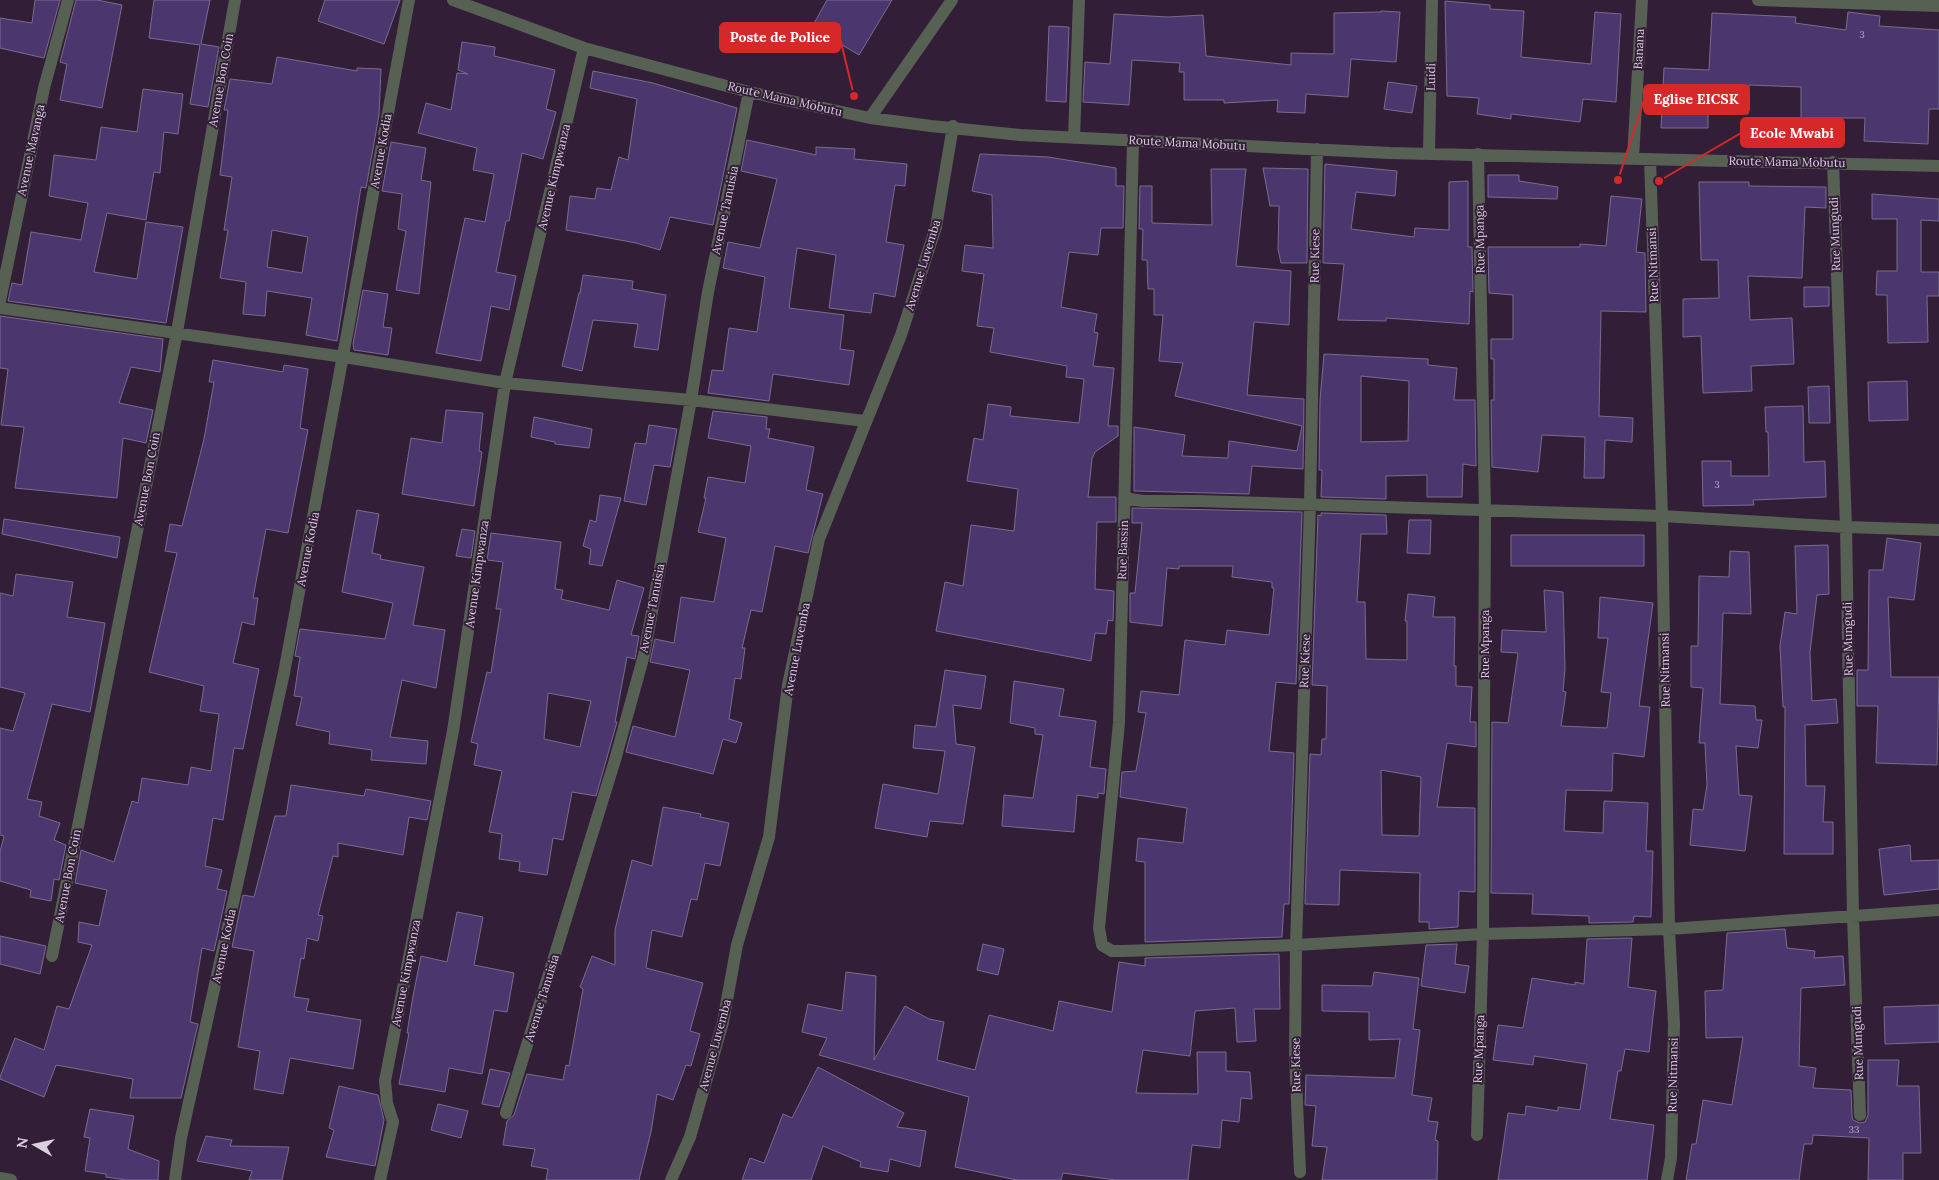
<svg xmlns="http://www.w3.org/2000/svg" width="1939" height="1180" font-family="Lora,serif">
<rect width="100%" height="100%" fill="#331e38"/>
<path fill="#4b376d" stroke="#776c8e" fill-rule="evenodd" d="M35,0H60L44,58L0,48V18L32,23Z
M76,0H97L122,5L102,108L60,100L67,64L60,62Z
M154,0H210L201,44L219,47L208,107L190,104L200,45L149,38Z
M325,0H400L384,44L318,21Z
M827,0H892L859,55L812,27Z
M1445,1L1490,5V9L1524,11L1521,57L1591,64L1595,12L1621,14L1616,102L1583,99L1580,122L1511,114V119L1477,114L1479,98L1447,96Z
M1381,11L1400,12L1396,62L1351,59L1348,97L1306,94L1305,113L1277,112L1278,100L1224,103V100H1184V72H1179L1180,63L1132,60L1129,105L1083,102L1085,62L1110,64L1114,14L1168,17L1203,15L1206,56L1291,65V53L1334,54V13L1381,12Z
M1848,12L1880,16L1879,26L1939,30V109H1929L1928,144L1864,141L1865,118H1822V134H1801V87L1749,85L1748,114L1708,113V128H1661L1664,68L1709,70L1712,13L1796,17L1795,23L1846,30Z
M1049,26L1069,27L1066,102L1046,101Z
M462,42L495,47L494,56L555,70L546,109L556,112L543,159L522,153L509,221H506L496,272L516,276L509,310L491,306L481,361L436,353L465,218L485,222L494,174L473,170L477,148L418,133L426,103L451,110L457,73L468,74L458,70Z
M277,57L357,71V68L381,69L379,115L366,188L361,187L337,341L306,335L312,298L267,291L265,316L243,314L246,282L220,278L228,230H224L232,177L220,175L228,110H224L230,79L272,84ZM272,230L308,237L302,273L267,267Z
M593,71L653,83L737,108L713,225L670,217L660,250L636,243L566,230L570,196L595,199L597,188L611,190L619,157L628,160L637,99L590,88Z
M1388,82L1417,86L1412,113L1384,109Z
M143,89L183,94L178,134L164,132L160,173L154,172L146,220L107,213L94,272L137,279L146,222L183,227L166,323L8,301L12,283L22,285L31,232L81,240L88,203L49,196L54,155L96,160L101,127L137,132Z
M747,140L816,155V147L855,149L854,159L907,164L905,186L895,185L886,242L904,245L895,297L874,293L871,313L829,308L836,255L797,248L789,308L844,315L840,349L854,351L849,385L773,374L769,401L708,393L712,370L723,371L729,328L757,332L765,277L723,268L728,242L760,248L777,179L741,171Z
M391,142L426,148L421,180L431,182L419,294L396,290L406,231L398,229L402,194L382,191Z
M980,154L1048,157L1116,168V186H1124L1123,228H1101L1098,255L1069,252L1061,307L1097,314L1094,332L1098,333L1093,366L1114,368L1108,426H1118V436L1095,452L1092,459L1088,497H1116V522H1097L1095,589L1114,591L1113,621L1108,620L1106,634L1095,633L1091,661L936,631L945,582L963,586L971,525L1014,531L1018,489L967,481L974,438L983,440L988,404L1011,407L1010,416L1079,423L1084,379L1066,377L1067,366L990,352L994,328L977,326L984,274L962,271L965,245L993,248L992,195L972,191Z
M1325,164L1397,171L1395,196L1356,192L1351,229L1414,237L1415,228L1449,230V182L1468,181V247H1472L1473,292L1470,291L1469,324L1386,318V321L1338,320L1344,264L1323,263Z
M1263,168L1308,169L1307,263H1281L1278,249L1279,206H1270Z
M1211,169H1246L1236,266L1291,271L1289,325L1254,322L1247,395L1304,399L1303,469L1252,466L1249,494L1134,491V427L1185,435L1182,456L1228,458L1229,441L1297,451L1302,426L1175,396L1183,363L1159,361L1163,315H1154V289H1148L1147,260H1142L1143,229H1139L1140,186H1152V223L1212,225Z
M1488,175H1519V181L1558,187L1557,199L1488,197Z
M1699,182H1749V186L1826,187V208L1805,207L1802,278L1748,276L1750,320L1792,318L1794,364L1751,366L1752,391L1703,393L1701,336L1683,337V299L1719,298L1718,260H1701Z
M1872,194L1939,199V221L1921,220V272H1939V296H1927L1928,342L1888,343L1887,295H1876L1877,271H1897V219H1872Z
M1611,196L1642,199L1636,252L1645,253L1646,312L1601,311L1599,416L1633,418L1632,442L1605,440L1604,478H1584L1585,437L1542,435L1538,472L1492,467L1491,400H1494V359H1491V339H1513V295L1489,293L1488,247H1580V244L1606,246Z
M583,275L633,281L632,289L666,295L658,350L634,347L638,324L593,320L582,371L562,366L579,293H580Z
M1804,287H1829V306L1804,307Z
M363,290L388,294L383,327L392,328L388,355L354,350L353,344Z
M0,316L163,339L160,372L131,367L119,403L153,410L146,443L123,438L117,498L15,488L24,427L1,425L8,369L0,368Z
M1324,354L1428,359V365L1457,368L1454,400H1475L1476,466L1463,464L1462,497H1427V475L1386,476V499L1321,497L1322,470H1319L1320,400ZM1361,376L1409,381L1408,441L1361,442Z
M213,360L283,372L284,365L308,369L300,428L308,430L288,533L266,529L253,598H258L254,625L242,622L233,663L259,669L243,749L234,748L223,820L213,818L205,866L222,870L217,889L227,891L214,951L202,948L190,1022L198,1024L181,1098H130L133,1079L56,1065L44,1097L0,1079V1077L15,1038L44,1050L57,1006L69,1009L92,945L78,942L79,922L99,926L107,890L75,883L81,850L114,862L132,801L138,803L142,778L188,785L191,767L211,771L219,714L200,711L204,686L149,672L177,553L165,551L170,524L182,526L204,439L214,382H209Z
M1907,381L1908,420L1869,421L1868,382Z
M1829,386L1830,423H1809L1808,387Z
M1803,406L1804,462L1825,461L1826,497L1753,500L1754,505L1703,506L1702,461H1731V476H1769L1768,432H1766L1765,407Z
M446,410L483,413L479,451L482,452L474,506L402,494L411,438L442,443Z
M713,411L767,417L766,429H770L768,438L814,447L806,490L823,494L808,553L775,546L762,612L751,610L742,648H745L741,679L735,678L729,719L742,723L736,743L723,739L713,774L626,752L633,726L675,737L690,670L650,662L655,639L674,643L681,597L714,602L726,538L698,532L706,498H704L708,477L745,483L751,446L708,438Z
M534,417L592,429L589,448L555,444V442L531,437Z
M649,425L677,429L670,467L654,465L646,505L624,501L635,443L646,444Z
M600,495L621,498L602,566L589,564L591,549L583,546L590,520L596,522Z
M1132,508L1302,512L1296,684L1276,682L1269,751L1294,753L1289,904H1284L1282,937L1145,942V862L1136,861L1138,838L1183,843L1187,808L1120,797L1122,772L1136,771L1146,713L1138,712L1141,691L1179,695L1185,640L1225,645L1227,630L1269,635L1274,588H1272V582L1232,577L1233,566H1179V569L1167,568L1162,626L1130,622V593H1135L1142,523H1132Z
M357,510L379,514L372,553L381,555L380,559L424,567L413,625L445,630L436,688L402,680L390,737L428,741L426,764L371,760L372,750L329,744L330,732L296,725L302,697L294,696L300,657L295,656L300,629L385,639L393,603L342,592Z
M1321,513L1386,515L1387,534H1361L1357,602H1365L1366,659L1407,660V621H1405L1408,594L1435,597L1433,617H1455L1454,666H1456V686L1472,687L1470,722H1476V747L1447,743L1437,807L1475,808V892L1459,891L1458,927L1429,929V922H1419L1420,873L1340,870L1339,905L1305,904L1310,754L1321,755L1322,739H1326L1327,686L1312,685L1318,515L1321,516ZM1381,770L1421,777L1419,836L1382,835Z
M4,519L120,537L117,558L2,534Z
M1409,520H1431L1430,554L1407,553Z
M462,529L475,531L471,558L456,556Z
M491,533L561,542L555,589L563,590L561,599L609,610L617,580L644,588L631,635L639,636L636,653L635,659L627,657L615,722H617L596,796L572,792L563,840L553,838L547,875L519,871L520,862L499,859L502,834L489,832L502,771L474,765L478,744L471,742L487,672L491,673L501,609H496L503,562L487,560ZM548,693L591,701L580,747L544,739Z
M1511,535H1644V566H1511Z
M1887,538L1921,543L1914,600L1888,597L1891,677H1939L1937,765L1876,763L1878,706H1857V670H1868L1869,570H1883Z
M1828,545L1829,594L1817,595L1810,652L1812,701L1836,699L1838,723L1805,725L1806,786H1825L1823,822H1833V854H1784L1785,707H1783L1780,646L1785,612L1797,614L1795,546Z
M1730,551L1749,552L1751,614L1723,613L1720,704L1755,706L1756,720H1762L1758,748L1736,746L1739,795L1752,796L1745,851L1690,845L1693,809L1703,810L1707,785L1705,743H1699L1703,688L1691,687V646H1698L1699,576L1729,577Z
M16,574L73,582L67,617L105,623L90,712L52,704L27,799L42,802L39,816L60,823L54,840L66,845L59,880L54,879L51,901L30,897L31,890L0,881V852L4,836L0,835V728L13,731L25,693L0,687V593L13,596Z
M1544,590L1563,592L1565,669L1563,691L1566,692L1561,726L1607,728L1611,693L1601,692L1608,638H1598L1600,597L1653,603L1639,706L1650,707L1644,757L1613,753L1612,791L1566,790L1564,831L1603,833L1604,801L1648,803L1646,851H1653L1651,917L1634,916L1633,922L1589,923V916L1532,914L1533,894L1491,893L1492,722L1508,723L1518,653L1501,652L1502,630L1546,632Z
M945,670L986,676L981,709L953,705L956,744L975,747L963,824L930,821L927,837L875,828L883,784L938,794L945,751L913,748L915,725L936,727Z
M1014,681L1064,689L1059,716L1096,721L1090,767L1106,769L1104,794L1098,793V798L1077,795L1074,832L1002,826L1004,795L1033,798L1043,735L1035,734V728L1010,723Z
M291,785L364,796L366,789L431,801L427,820L409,817L403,855L338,843V857L333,856L318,915L323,916L318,941L307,938L304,959L301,958L294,997L309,999L306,1011L361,1020L353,1069L290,1058L283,1094L254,1089L260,1051L238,1047L254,951L232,947L243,895L254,897L275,816H286Z
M663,807L701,814L700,817L729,823L720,866L705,863L697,900L691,899L682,937L652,930L646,968L703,983L690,1031L700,1034L691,1066L686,1065L673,1100L657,1094L651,1132L639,1180H546L548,1169L531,1166L535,1149L503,1145L507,1121L514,1115L527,1074L563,1080L566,1065L569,1066L583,989L580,987L592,956L615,965V930L632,860L652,866Z
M1910,845L1911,861L1939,860V889L1884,895L1879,849Z
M457,912L483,917L474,965L514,973L507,1012L494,1010L482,1074L449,1068L445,1092L399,1084L409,1033H407L413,996L421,956L447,962Z
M1785,929L1787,948L1815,951L1814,958L1843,956L1845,985L1801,988L1799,1066L1816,1068L1813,1088L1851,1090L1852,1116L1853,1120L1860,1123L1865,1122L1868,1115V1060H1899L1897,1086H1919L1921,1153H1903V1180H1868L1869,1138L1813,1135L1812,1144H1804L1799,1180H1686L1692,1144H1696L1703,1100L1732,1105L1743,1037L1706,1038L1705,991L1723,990L1727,933Z
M0,936L46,946L40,974L0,964Z
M1632,938L1628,987L1656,991L1649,1052L1625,1049L1621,1071H1618L1610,1119L1654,1125L1647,1180H1498L1508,1113L1525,1115L1526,1106L1558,1111V1107L1580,1110L1587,1064L1534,1056L1533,1065L1493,1060L1498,1025L1523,1028L1532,978L1575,985V982L1584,984L1587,939Z
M983,944L1004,949L998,975L977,970Z
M1457,944L1455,964L1469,966L1465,993L1421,986L1426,945Z
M1279,954L1280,1009H1254L1256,1041L1237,1042L1235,1008L1195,1011L1190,1056L1143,1050L1136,1093L1198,1094L1197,1052H1226V1071L1250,1072L1252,1099L1241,1098L1239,1122L1222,1120L1220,1148L1192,1145L1188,1180H1116L1063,1173L1061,1180H1017L955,1167L969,1097L819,1055L827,1038L802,1032L808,1004L842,1011L846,972L876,976L874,1060L905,1006L929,1019L944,1022L937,1060L975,1070L989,1015L1053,1031L1059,1001L1112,1012L1119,962L1145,966V958Z
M1374,972L1419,978L1413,1029L1420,1030L1412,1095L1432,1098L1428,1121L1438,1122L1435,1140L1438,1141L1437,1180H1322L1327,1147L1312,1146L1316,1106L1305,1105L1306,1075L1395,1078L1400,1039L1369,1040V1012L1322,1011V985L1372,986Z
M1939,1005V1042L1885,1044L1884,1007Z
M818,1067L904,1113L897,1127L926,1131L920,1167L890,1159L888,1172L860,1167L861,1162L823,1146L811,1180H742L750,1158L764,1163L783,1114L792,1118Z
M490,1069L510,1073L499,1107L482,1104Z
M339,1086L378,1095L384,1120L375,1166L326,1157L334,1130L329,1128Z
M438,1104L468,1111L461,1138L431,1130Z
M90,1109L134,1116L128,1149L159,1161L158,1180H127L106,1177V1174L85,1171L90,1138L84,1137Z
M206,1136L232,1140L230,1146L289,1147L282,1180H249L252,1171L197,1161Z"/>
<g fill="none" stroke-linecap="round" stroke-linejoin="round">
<path stroke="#566153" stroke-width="12" d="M453,0L584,48L749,92L870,118L931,126L1020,135L1390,153L1939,166
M1758,0L1939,6
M870,118L952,0
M1074,138L1079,0
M1133,141L1119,723L1099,928L1102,945L1112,951H1123L1296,945L1483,934L1669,929L1939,910
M1429,153L1432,0
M1633,158L1642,0
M1650,159L1662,516L1669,929L1674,1024L1671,1158L1667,1180
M1833,162L1846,527L1853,916L1860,1115
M0,301L44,88L68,0
M0,308L344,357L505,383L691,400L865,421
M1124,498L1143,501H1199L1662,516L1846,527L1939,530
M52,956L177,332L235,0
M506,1113L615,760L644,655L691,400L708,292L749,92
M1477,1135L1483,934L1485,511L1478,154
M1300,1172L1295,1055L1296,945L1310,504L1317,149
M0,1178L11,1180
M175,1180L181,1138L284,673L409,0
M380,1180L393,1122L387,1103L385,1081L453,731L505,383L584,48
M671,1180L690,1137L723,1022L737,945L769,837L788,685L819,539L901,335L936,227L953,126"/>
</g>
<g text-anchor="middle" stroke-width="4" stroke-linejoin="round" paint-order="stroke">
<g font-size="10" fill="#b7a8c2">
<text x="1862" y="38">3</text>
<text x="1717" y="488">3</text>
<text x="1854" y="1133">33</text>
</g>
<g font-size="12" fill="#dbcedf" stroke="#331e38">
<text transform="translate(1639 49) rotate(-87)" y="4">Banana</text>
<text transform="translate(1431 77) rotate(-89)" y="4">Luidi</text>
<text transform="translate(221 80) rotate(-80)" y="4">Avenue Bon Coin</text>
<text transform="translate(785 99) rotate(13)" y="4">Route Mama Mobutu</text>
<text transform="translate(1187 143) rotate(3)" y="4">Route Mama Mobutu</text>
<text transform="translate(31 150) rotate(-78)" y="4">Avenue Mavanga</text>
<text transform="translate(381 151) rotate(-80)" y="4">Avenue Kodia</text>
<text transform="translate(1787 162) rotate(1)" y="4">Route Mama Mobutu</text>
<text transform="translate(554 177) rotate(-77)" y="4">Avenue Kimpwanza</text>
<text transform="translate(725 210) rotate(-78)" y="4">Avenue Tanuisia</text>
<text transform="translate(1835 234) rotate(-92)" y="4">Rue Mungudi</text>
<text transform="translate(1480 239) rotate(-91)" y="4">Rue Mpanga</text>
<text transform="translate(1315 256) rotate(-89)" y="4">Rue Kiese</text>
<text transform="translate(923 265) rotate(-73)" y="4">Avenue Luvemba</text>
<text transform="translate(1653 265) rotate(-92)" y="4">Rue Nitmansi</text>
<text transform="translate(147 479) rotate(-79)" y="4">Avenue Bon Coin</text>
<text transform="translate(308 549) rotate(-79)" y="4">Avenue Kodia</text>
<text transform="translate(1123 550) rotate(-88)" y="4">Rue Bassin</text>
<text transform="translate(477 574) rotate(-82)" y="4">Avenue Kimpwanza</text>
<text transform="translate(652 608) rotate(-79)" y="4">Avenue Tanuisia</text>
<text transform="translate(1848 639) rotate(-91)" y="4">Rue Mungudi</text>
<text transform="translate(1485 644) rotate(-90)" y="4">Rue Mpanga</text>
<text transform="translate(797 649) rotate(-79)" y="4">Avenue Luvemba</text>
<text transform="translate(1305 661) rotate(-88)" y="4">Rue Kiese</text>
<text transform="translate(1665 670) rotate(-91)" y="4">Rue Nitmansi</text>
<text transform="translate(68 876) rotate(-79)" y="4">Avenue Bon Coin</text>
<text transform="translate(224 946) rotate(-78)" y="4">Avenue Kodia</text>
<text transform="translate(406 973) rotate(-79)" y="4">Avenue Kimpwanza</text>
<text transform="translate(542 998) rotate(-73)" y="4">Avenue Tanuisia</text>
<text transform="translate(1858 1043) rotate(-92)" y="4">Rue Mungudi</text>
<text transform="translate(715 1045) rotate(-75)" y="4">Avenue Luvemba</text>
<text transform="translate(1479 1049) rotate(-88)" y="4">Rue Mpanga</text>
<text transform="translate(1296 1065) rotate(-91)" y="4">Rue Kiese</text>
<text transform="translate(1673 1075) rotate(-89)" y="4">Rue Nitmansi</text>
</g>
</g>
<path fill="none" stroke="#d62828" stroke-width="2" d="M854 96L840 38M1618 180L1644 100M1659 181L1741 133"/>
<g fill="#d62828" stroke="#331e38" stroke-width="2">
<circle cx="854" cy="96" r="5"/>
<circle cx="1618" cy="180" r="5"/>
<circle cx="1659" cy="181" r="5"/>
</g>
<g fill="#d62828" stroke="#d62828" stroke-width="2">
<rect x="720" y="23" width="120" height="29" rx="5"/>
<rect x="1644" y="85" width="105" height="29" rx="5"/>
<rect x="1741" y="118" width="103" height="29" rx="5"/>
</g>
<g font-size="14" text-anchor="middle" font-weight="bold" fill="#fff">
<text x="780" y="42">Poste de Police</text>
<text x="1696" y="104">Eglise EICSK</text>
<text x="1792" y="138">Ecole Mwabi</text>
</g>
<g transform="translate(35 1145) rotate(279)" stroke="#331e38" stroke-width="4" paint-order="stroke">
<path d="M0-4L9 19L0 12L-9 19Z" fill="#dbcedf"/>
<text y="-8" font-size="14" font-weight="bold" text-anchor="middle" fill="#dbcedf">N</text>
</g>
</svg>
